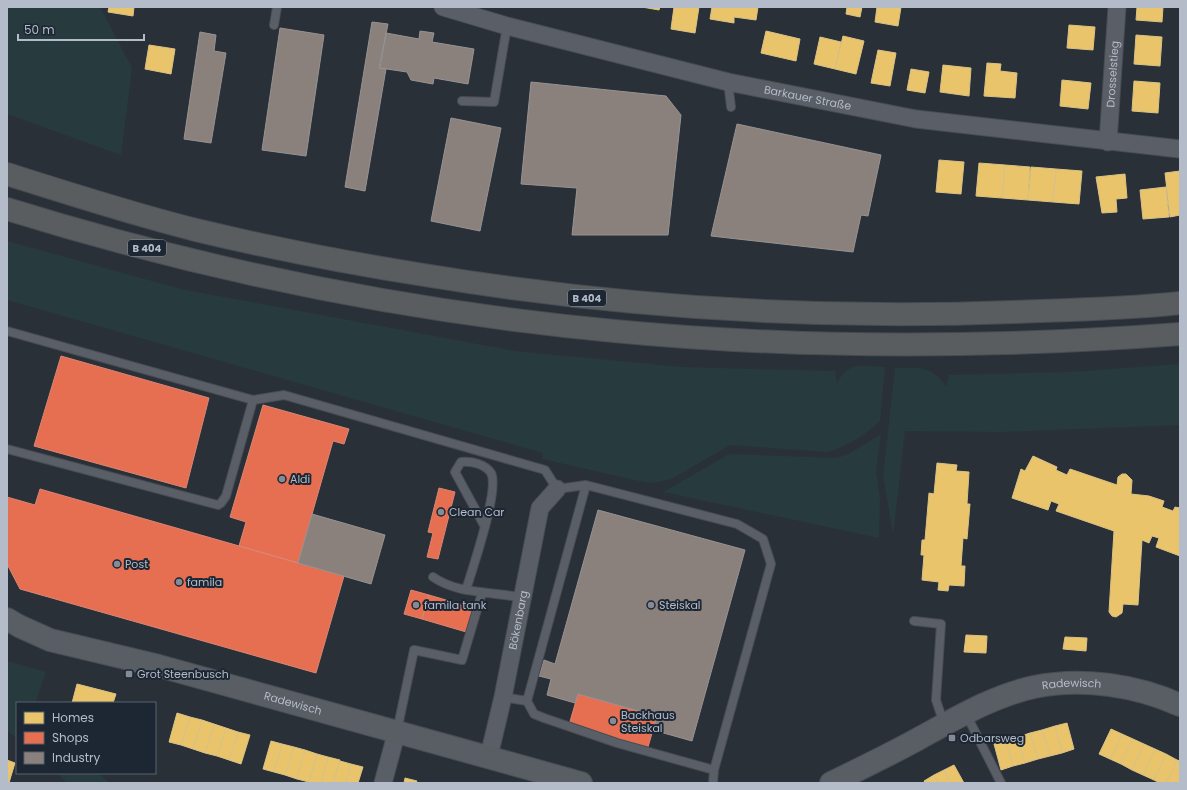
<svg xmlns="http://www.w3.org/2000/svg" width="1187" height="790" font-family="Poppins,sans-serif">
<rect width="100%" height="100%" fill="#2a3038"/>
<path fill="#273a3e" d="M7,7H100L132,68L121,155L7,114Z
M7,241L181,289L515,351L682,367L835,371L837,384C847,361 863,366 885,367L880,421C865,435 848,446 828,452L730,445L672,479L652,483L639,481L542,459L543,453L7,300Z
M1180,364V425L1001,432L905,431L893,535L883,475L895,368C919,368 932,365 946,387L949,375L1069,372Z
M881,434L876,470L880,499L879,538L663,492L729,454L836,458L849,454Z
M7,661L46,672L35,703H17V738L7,731Z
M57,773H99L109,783H67Z"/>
<path fill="#e9c46a" stroke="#d9c286" d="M109,7H134L133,16L108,12Z
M642,7H660L659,10Z
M674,7H699L695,33L671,29Z
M712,7H758L756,20L734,17V23L710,19Z
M847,7H862L860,17L846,14Z
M877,7H901L898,26L875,22Z
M1137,7H1163L1162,22L1136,20Z
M1069,25L1095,27L1093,50L1067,48Z
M766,31L800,39L796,61L761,53Z
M1136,35L1162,37L1160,66L1134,64Z
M843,36L864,41L856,74L835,69Z
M820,37L841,42L835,69L814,64Z
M149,45L175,49L171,74L145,69Z
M878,50L896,53L890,86L871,83Z
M987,63L1001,64L1000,71L1017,73L1015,98L984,96Z
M943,65L971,68L969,96L940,92Z
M911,69L929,72L925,93L907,90Z
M1062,80L1091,83L1088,109L1060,106Z
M1134,81L1160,83L1158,113L1132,111Z
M939,160L964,162L961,194L936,192Z
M979,163L1005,165L1002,198L976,196Z
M1005,165L1030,167L1028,200L1002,198Z
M1031,167L1056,169L1053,202L1028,200Z
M1056,169L1082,171L1079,204L1053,202Z
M1180,171V215L1170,217L1165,173Z
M1125,174L1127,198L1116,199L1117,212L1102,213L1096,177Z
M1166,187L1169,217L1143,219L1140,190Z
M1033,456L1057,467L1056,470L1067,475L1070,469L1117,485L1118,477L1122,474H1126L1132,480L1131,494L1149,496L1164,501L1162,507L1173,511L1175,507L1180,508V556L1156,547L1159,538L1152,536L1149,543L1142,540L1138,605L1123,604L1122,613L1116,617L1112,616L1109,612L1114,531L1056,511L1059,504L1051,501L1048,510L1012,498L1021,469L1025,471Z
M937,463L957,465L956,471L969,472L967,504H970L967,539L963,538L961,566H965L964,586L949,585L948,591L938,590L939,582L922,580L924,555H921L922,540H925L929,493L934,494Z
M966,635L987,636L986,653L964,652Z
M1065,637L1087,638L1086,651L1063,649Z
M77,684L116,694L113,703H72Z
M177,713L190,717L181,745L169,742Z
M190,717L202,720L193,749L181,745Z
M202,720L214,724L205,753L193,749Z
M1067,723L1074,749L1062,753L1055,726Z
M214,724L226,728L217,756L205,753Z
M1055,726L1062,753L1050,756L1042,730Z
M226,728L238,732L229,760L217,756Z
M1111,729L1122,734L1110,759L1099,754Z
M1042,730L1050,756L1038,759L1030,733Z
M238,732L250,735L241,764L229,760Z
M1030,733L1038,759L1025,763L1018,737Z
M1122,734L1133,739L1121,764L1110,759Z
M1018,737L1025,763L1013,766L1006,740Z
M1133,739L1144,744L1132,770L1121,764Z
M1006,740L1013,766L1001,770L994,744Z
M271,741L282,744L274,772L263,769Z
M282,744L294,747L285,775L274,772Z
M1144,744L1155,749L1143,775L1132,770Z
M294,747L305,750L297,779L285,775Z
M1155,749L1166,754L1154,780L1143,775Z
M305,750L317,754L309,782L297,779Z
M317,754L328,757L321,783H311L309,782Z
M1166,754L1177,760L1166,783H1160L1154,780Z
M328,757L340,760L333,783H321Z
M7,760L15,763L11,776L7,775Z
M1177,760L1180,761V783H1166Z
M340,761L351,764L346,783H333Z
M351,764L363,767L358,783H346Z
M954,765L964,783H951L944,770Z
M944,770L951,783H938L934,775Z
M7,775L11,776L9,783H7Z
M934,775L938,783H925L924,781Z
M405,778L417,781L416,783H404Z"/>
<path fill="#e76f51" stroke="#d88675" d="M61,356L209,398L186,488L34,446Z
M263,405L349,429L344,444L333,441L298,563L239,546L246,522L230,517Z
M439,488L455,492L438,559L427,557L433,533L428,532Z
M40,489L344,576L316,673L20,589L7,564V497L35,505Z
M411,590L429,595L422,619L404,614Z
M429,595L480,610L473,634L422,619Z
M578,694L657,716L648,747L569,725Z"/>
<path fill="#8a817c" stroke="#979393" d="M372,22L388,24L379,68L386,69L365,191L345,187Z
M280,28L324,35L306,156L262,150Z
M420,31L434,33L432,42L474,49L468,84L434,78L433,84L411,80L407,72L380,68L386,33L419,39Z
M200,32L216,35L214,51L226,53L211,143L184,139Z
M531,82L666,96L681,115L668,235H572L577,188L521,184Z
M451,118L501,128L480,231L431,221Z
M737,124L881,155L868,216L861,215L853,252L711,236Z
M598,510L745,550L692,741L653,730L657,716L578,694L575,703L547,695L551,679L539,676L544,660L555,664Z
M312,514L385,535L371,584L298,563Z"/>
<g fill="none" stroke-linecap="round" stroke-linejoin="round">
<g stroke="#484c53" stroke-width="10">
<path id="lane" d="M274,25L277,7
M728,82L731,107
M462,101L494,102L507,26
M7,331L253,400L284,395L545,470L557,489L586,485L737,524L763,539L771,564L714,770L713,783
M7,449L218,505L221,503L226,496L253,400
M433,577C459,595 493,591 523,598
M466,590C472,570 500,489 491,473C485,464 472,461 461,462L455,472L485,527
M914,621L941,624L936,700L944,724
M503,697L527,701L534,714L544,718L617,743L714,770
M527,701L586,485
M966,714L1001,783
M397,731L414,650L462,660L482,593"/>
</g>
<g stroke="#484c53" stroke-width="19">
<g id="street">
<path id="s1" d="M443,7L507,26L728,82L916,119L1180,149"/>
<path id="s2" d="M1108,142L1117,7"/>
<path id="s3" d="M489,756L503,697L540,508L557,489"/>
<path d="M383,783L397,731"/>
</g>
</g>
<g stroke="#484c53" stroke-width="24">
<g id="secondary">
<path id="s4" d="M7,619L19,626L50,640L159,666L581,783"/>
<path id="s5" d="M831,783C860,769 889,755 918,739C955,719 992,696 1034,687C1081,677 1136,685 1180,705"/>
</g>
</g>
<g stroke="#474c53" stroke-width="24">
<path id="highway" d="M7,174C70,194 132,214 196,230C271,248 348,263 424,275C619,307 816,320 1013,312C1069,310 1125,309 1180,303
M7,209C204,270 409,312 614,331C802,349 992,348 1180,334"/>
</g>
<use href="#lane" stroke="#5a5e66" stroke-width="8"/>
<use href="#street" stroke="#5a5e66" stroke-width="17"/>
<use href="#secondary" stroke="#595d64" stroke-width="22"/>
<use href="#highway" stroke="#5a5d60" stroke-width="22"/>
</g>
<g fill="#848b96" stroke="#1d2633" stroke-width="1.5">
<circle cx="282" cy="479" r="4"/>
<circle cx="441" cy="512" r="4"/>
<circle cx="117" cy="564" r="4"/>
<circle cx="179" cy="582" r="4"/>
<circle cx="416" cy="605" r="4"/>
<circle cx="651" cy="605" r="4"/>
<rect x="125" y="670" width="8" height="8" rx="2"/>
<circle cx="613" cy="721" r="4"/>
<rect x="948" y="734" width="8" height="8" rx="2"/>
</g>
<g text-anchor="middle" stroke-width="4" stroke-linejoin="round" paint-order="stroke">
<g fill="#1d2633" stroke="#878f9c" stroke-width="1">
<rect x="128" y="240" width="38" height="16" rx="3"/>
<rect x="568" y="290" width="38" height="16" rx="3"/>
</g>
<g font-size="10" font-weight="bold" fill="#b4bcc9">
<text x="147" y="252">B 404</text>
<text x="587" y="302">B 404</text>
</g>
<g font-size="11" fill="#b4bcc9" stroke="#1d2633">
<text dy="4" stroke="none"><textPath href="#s2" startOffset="68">Drosselstieg</textPath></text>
<text dy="4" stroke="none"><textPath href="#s1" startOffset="376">Barkauer Straße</textPath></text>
<text dy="4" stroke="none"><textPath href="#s3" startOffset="139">Bökenbarg</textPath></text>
<text dy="4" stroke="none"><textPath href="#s5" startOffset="263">Radewisch</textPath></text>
<text dy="4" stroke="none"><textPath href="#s4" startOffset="299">Radewisch</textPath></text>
</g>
<g font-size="11" fill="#b4bcc9" stroke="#1d2633" text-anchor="start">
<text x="290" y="483">Aldi</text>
<text x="449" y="516">Clean Car</text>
<text x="125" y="568">Post</text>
<text x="187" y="586">famila</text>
<text x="424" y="609">famila tank</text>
<text x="659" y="609">Steiskal</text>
<text x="137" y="678">Grot Steenbusch</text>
<text x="621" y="719">Backhaus<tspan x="621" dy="13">Steiskal</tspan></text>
<text x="960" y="742">Odbarsweg</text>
</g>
</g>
<rect width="1187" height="790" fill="none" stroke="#b4bcc9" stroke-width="16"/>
<rect x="16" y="702" width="140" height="72" fill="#1d2633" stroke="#59626f"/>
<rect x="24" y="712" width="20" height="12" fill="#e9c46a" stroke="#59626f"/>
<text x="52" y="722" font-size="12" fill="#b4bcc9">Homes</text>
<rect x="24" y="732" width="20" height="12" fill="#e76f51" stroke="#59626f"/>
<text x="52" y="742" font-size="12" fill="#b4bcc9">Shops</text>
<rect x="24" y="752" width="20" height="12" fill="#8a817c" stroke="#59626f"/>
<text x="52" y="762" font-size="12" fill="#b4bcc9">Industry</text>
<path d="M18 34v6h126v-6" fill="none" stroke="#b4bcc9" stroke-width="2"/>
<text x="24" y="34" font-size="12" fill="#b4bcc9" stroke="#1d2633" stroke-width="3" paint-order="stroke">50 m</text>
</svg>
